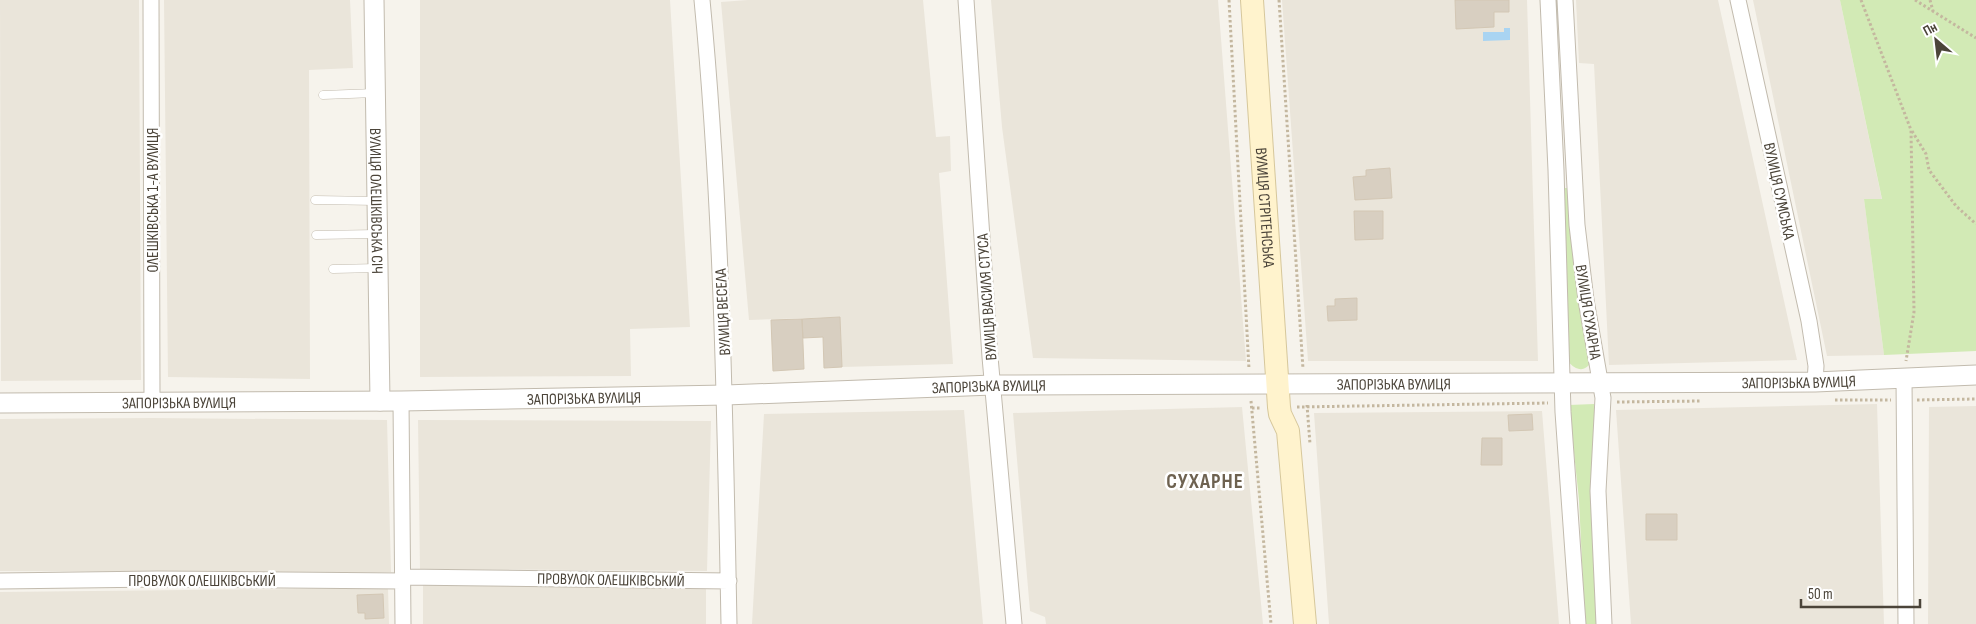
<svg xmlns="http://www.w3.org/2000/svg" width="1976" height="624" font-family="'Sofia Sans Condensed',sans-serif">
<rect width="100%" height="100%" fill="#f6f3ec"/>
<path fill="#eae5da" d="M0,0H139L141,380L1,381Z
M164,0H350L353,68L309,70L310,379L168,377Z
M420,0H670L690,327L630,329L631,376L420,377Z
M748,0H923L936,137L950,136L951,171L939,173L953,364L842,367L840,317L749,320L721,2Z
M991,0H1218L1246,361L1033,358L1002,127Z
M1282,0H1527L1538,361H1308Z
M1576,0H1718L1797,360L1609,365L1594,64L1579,63Z
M1753,0H1840L1882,200L1864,199L1884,355L1827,356Z
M1877,404L1884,624H1631L1616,410Z
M1976,406V624H1928L1929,407Z
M1242,407L1263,624H1046L1045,617L1030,611L1013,413Z
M964,410L983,624H752L764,414Z
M1542,411L1559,624H1329L1314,413Z
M152,418L387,420L391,572L0,571V419Z
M418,420L711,421L707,571L420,569Z
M423,585L706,587V624H423Z
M388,588L389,624H0V592Z"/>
<path fill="#d2eab5" d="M1840,0H1976V351L1884,355L1864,199H1882Z
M1562,188H1568L1577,292L1592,360C1587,372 1576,372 1568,361Z
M1594,404L1597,624H1585L1579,500L1569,405Z"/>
<path fill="#a9d4f2" d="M1504,28H1510V40L1483,41V32H1504Z"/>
<path fill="#d8cfc1" stroke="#d3c7b4" d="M1455,0H1509V12H1494V27L1456,29Z
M1390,168L1392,198L1355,200L1353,177L1366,176V170Z
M1354,211H1383V239L1355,240Z
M1357,298V320L1328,321L1327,306H1335V299Z
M840,317L842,367L824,368L823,337L803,338L802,319Z
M802,319L804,369L773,371L771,320Z
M1532,414L1533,430L1509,431L1508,415Z
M1482,438H1502V465H1481Z
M1646,514H1677V540H1646Z
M383,594L384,618L365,619V613H358L357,595Z"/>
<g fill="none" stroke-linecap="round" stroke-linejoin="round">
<g stroke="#c2bbae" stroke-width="9">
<path id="service" d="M323,95L375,93
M315,200L377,201
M316,235L377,234
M333,269L378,268"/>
</g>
<g stroke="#c2bbae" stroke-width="17">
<path id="minor" d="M151,0L152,401
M702,0C722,207 725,416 729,624
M966,0L990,357L1014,624
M1548,0L1556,170L1563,412L1578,624
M1565,0L1577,225L1586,300L1603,398L1598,491L1604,624
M1738,0L1809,321L1816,366L1815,382
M1904,379L1906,624
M401,401L403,624
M403,577L729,581
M0,581L158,579L403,581"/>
</g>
<g stroke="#c2bbae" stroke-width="21">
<g id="tertiary">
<path id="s1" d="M374,0L380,401"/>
<path id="s2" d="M0,403L401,401L726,395L993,385L1815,382L1976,375"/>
</g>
</g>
<g stroke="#d6c79b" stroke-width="24">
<g id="secondary">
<path id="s3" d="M1252,0L1279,407L1280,414L1288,431L1305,624"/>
</g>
</g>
<path stroke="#c4b79f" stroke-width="3" stroke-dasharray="2.5 2.5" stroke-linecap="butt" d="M1229,0L1249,369
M1279,0L1303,369
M1861,0L1911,130L1914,312L1906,361
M1915,0L1976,38
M1930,0L1933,11
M1912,131L1926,154L1929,170L1956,206L1976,224
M1835,400H1891
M1917,400L1976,399
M1251,401L1271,624
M1617,402L1701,401
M1307,405L1310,444
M1297,407L1548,403
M1252,408H1261"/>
<use href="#service" stroke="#fff" stroke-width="8"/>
<use href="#minor" stroke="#fff" stroke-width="15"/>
<use href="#tertiary" stroke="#fff" stroke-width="19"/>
<use href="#secondary" stroke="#fff3cd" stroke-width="22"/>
</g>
<g text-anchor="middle" stroke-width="5" stroke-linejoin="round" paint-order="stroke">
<g font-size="16" fill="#4b4439" stroke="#fff">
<text transform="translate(1780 191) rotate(78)" y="6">ВУЛИЦЯ СУМСЬКА</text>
<text transform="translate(152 200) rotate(-90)" y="6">ОЛЕШКІВСЬКА 1-А ВУЛИЦЯ</text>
<text dy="6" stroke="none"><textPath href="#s1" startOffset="201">ВУЛИЦЯ ОЛЕШКІВСЬКА СІЧ</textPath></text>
<text dy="6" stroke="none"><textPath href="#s3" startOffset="208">ВУЛИЦЯ СТРІТЕНСЬКА</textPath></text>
<text transform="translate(986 297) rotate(-94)" y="6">ВУЛИЦЯ ВАСИЛЯ СТУСА</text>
<text transform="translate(722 312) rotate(-93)" y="6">ВУЛИЦЯ ВЕСЕЛА</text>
<text transform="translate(1589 312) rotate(81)" y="6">ВУЛИЦЯ СУХАРНА</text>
<text dy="6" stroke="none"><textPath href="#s2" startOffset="1799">ЗАПОРІЗЬКА ВУЛИЦЯ</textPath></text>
<text dy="6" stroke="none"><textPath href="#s2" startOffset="1394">ЗАПОРІЗЬКА ВУЛИЦЯ</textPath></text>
<text dy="6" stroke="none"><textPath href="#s2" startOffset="989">ЗАПОРІЗЬКА ВУЛИЦЯ</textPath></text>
<text dy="6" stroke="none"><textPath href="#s2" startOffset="584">ЗАПОРІЗЬКА ВУЛИЦЯ</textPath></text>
<text dy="6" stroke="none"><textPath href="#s2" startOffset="179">ЗАПОРІЗЬКА ВУЛИЦЯ</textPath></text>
<text transform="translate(611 579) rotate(1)" y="6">ПРОВУЛОК ОЛЕШКІВСЬКИЙ</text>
<text x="202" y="586">ПРОВУЛОК ОЛЕШКІВСЬКИЙ</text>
</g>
<g font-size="21" font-weight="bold" letter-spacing="1" fill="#6e6250" stroke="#fff">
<text x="1205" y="488">СУХАРНЕ</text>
</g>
</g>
<g transform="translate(1936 40) rotate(332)" stroke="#ffffff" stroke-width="4" paint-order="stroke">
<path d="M0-4L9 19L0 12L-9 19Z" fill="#4b4439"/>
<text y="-8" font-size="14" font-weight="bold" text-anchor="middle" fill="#4b4439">Пн</text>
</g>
<path d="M1801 599v8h119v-8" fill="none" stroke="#4b4439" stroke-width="2.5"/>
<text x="1808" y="599" font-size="15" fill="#4b4439" stroke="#ffffff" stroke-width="4" paint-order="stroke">50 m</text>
</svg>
